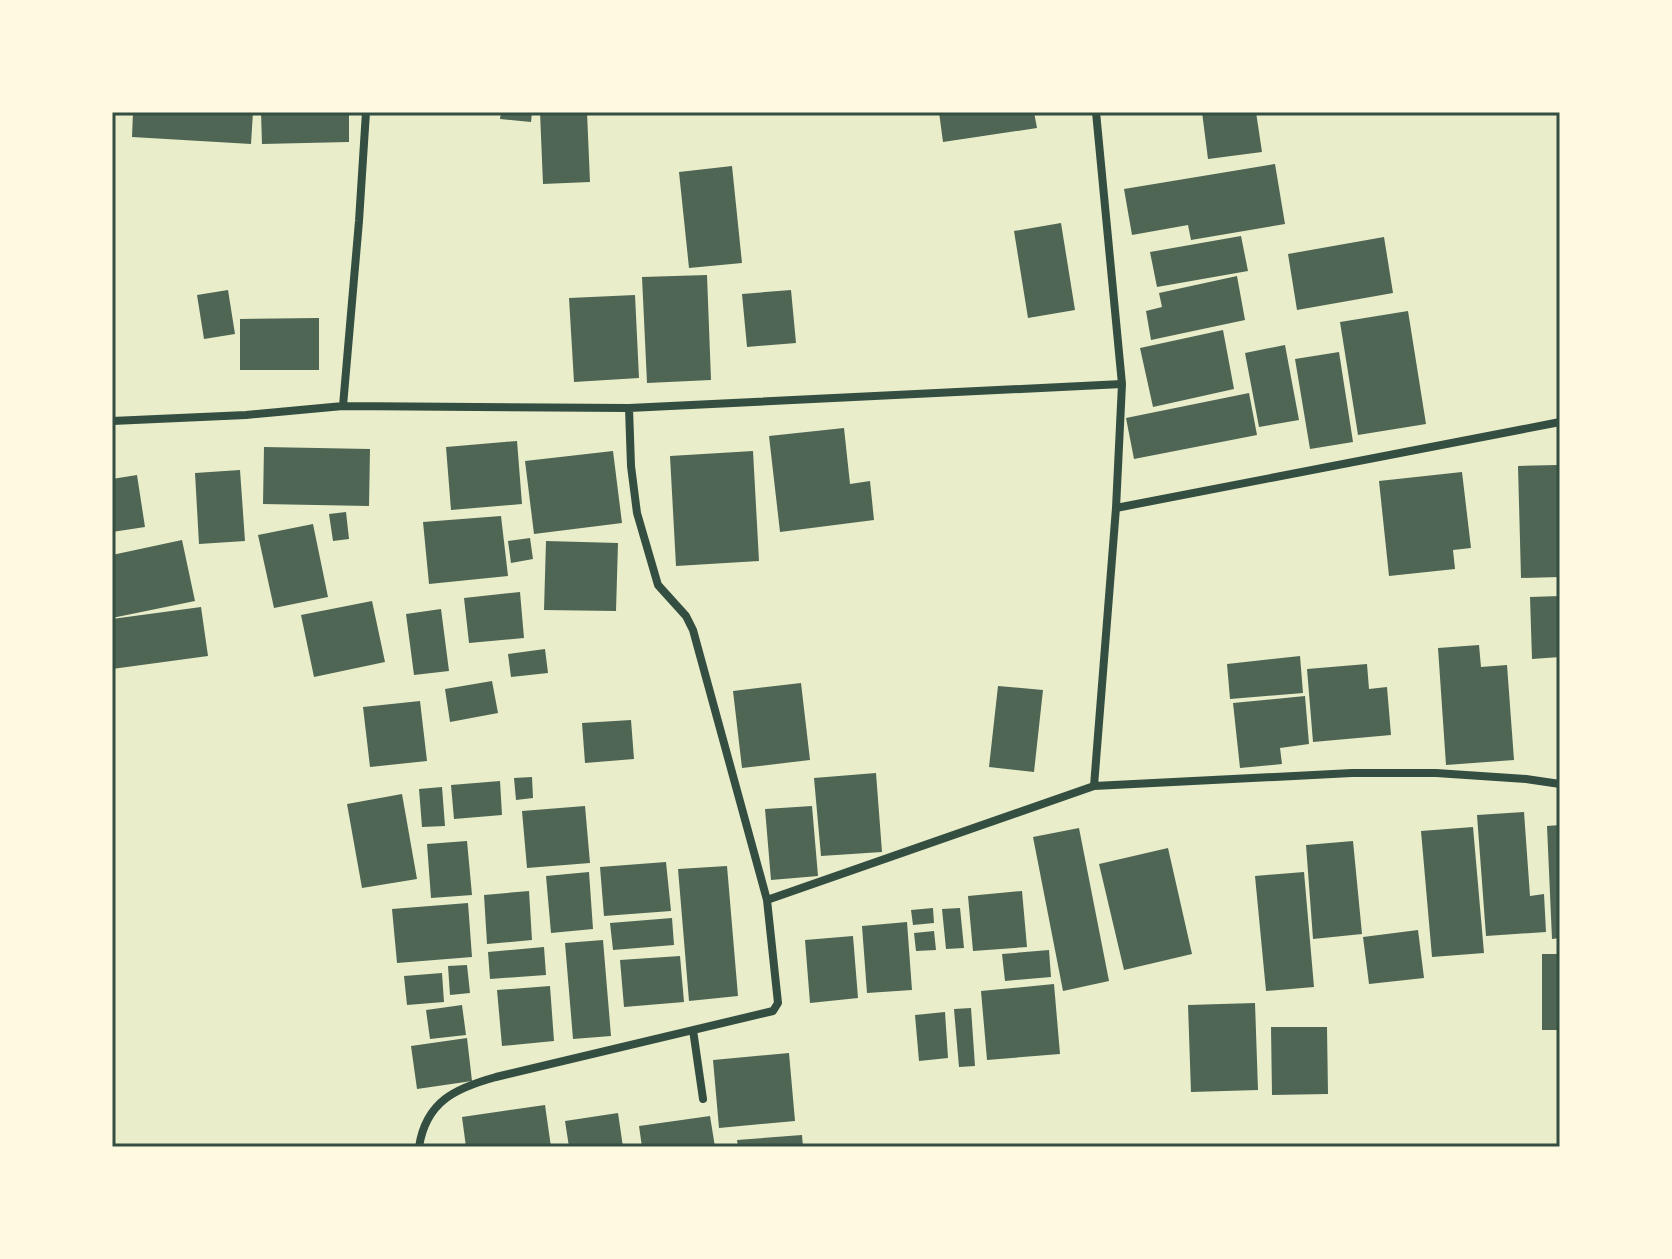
<svg xmlns="http://www.w3.org/2000/svg" width="1672" height="1259" viewBox="0 0 1672 1259" font-family="'Nunito Sans',sans-serif">
	<style>
		.building { fill: #4f6655 }
		.lines { fill: none; stroke-linecap: round; stroke-linejoin: round }
		.minor { stroke: #344e41; stroke-width: 8 }
		.neatline { fill: none; stroke: #344e41; stroke-width: 3 }
	</style>
	<rect width="100%" height="100%" fill="#e9edc9"/>
	<path class="building" d="M 133,112 L 253,112 L 251,144 L 132,137 Z
		M 261,112 L 349,112 L 349,142 L 262,144 Z
		M 501,112 L 532,112 L 531,122 L 500,119 Z
		M 540,112 L 587,112 L 590,182 L 543,184 Z
		M 939,112 L 1034,112 L 1037,128 L 943,142 Z
		M 1202,112 L 1256,112 L 1262,152 L 1208,159 Z
		M 1275,164 L 1285,224 L 1191,240 L 1188,225 L 1132,235 L 1124,189 Z
		M 732,166 L 742,263 L 689,268 L 679,172 Z
		M 1061,223 L 1075,310 L 1028,318 L 1014,231 Z
		M 1241,236 L 1248,271 L 1157,287 L 1150,252 Z
		M 1384,237 L 1393,293 L 1297,310 L 1288,254 Z
		M 707,275 L 711,380 L 647,383 L 642,277 Z
		M 1237,276 L 1245,320 L 1151,340 L 1146,311 L 1162,307 L 1159,293 Z
		M 228,290 L 235,334 L 204,339 L 197,295 Z
		M 791,290 L 796,343 L 747,347 L 742,294 Z
		M 635,295 L 639,378 L 574,382 L 569,298 Z
		M 1408,311 L 1426,424 L 1358,435 L 1340,322 Z
		M 319,318 L 319,370 L 240,370 L 240,319 Z
		M 1223,330 L 1234,389 L 1153,407 L 1140,348 Z
		M 1285,345 L 1299,420 L 1259,427 L 1245,353 Z
		M 1339,352 L 1353,442 L 1310,449 L 1295,359 Z
		M 1249,393 L 1257,435 L 1134,459 L 1126,418 Z
		M 844,428 L 850,484 L 870,481 L 874,520 L 780,532 L 769,436 Z
		M 517,441 L 522,504 L 451,510 L 446,447 Z
		M 264,447 L 370,449 L 369,506 L 263,504 Z
		M 613,451 L 622,523 L 534,534 L 525,461 Z
		M 753,451 L 759,561 L 676,566 L 670,456 Z
		M 1557,465 L 1560,577 L 1521,578 L 1518,466 Z
		M 240,470 L 245,541 L 199,544 L 195,473 Z
		M 1462,472 L 1471,548 L 1453,550 L 1455,569 L 1389,576 L 1379,481 Z
		M 137,475 L 145,527 L 112,532 L 112,479 Z
		M 346,512 L 349,539 L 333,541 L 329,514 Z
		M 501,516 L 508,576 L 429,584 L 423,522 Z
		M 313,524 L 328,597 L 274,608 L 258,535 Z
		M 530,538 L 533,559 L 511,563 L 508,541 Z
		M 182,540 L 195,601 L 112,618 L 112,555 Z
		M 546,541 L 618,543 L 616,611 L 544,610 Z
		M 520,592 L 524,638 L 469,643 L 464,598 Z
		M 1560,596 L 1560,657 L 1532,659 L 1530,597 Z
		M 372,601 L 385,662 L 314,677 L 301,615 Z
		M 201,607 L 208,656 L 112,669 L 112,619 Z
		M 441,609 L 449,671 L 414,675 L 406,614 Z
		M 1479,645 L 1481,667 L 1507,665 L 1514,760 L 1446,765 L 1438,648 Z
		M 545,649 L 548,673 L 511,677 L 508,654 Z
		M 1300,656 L 1303,693 L 1230,699 L 1227,664 Z
		M 1367,664 L 1369,689 L 1387,687 L 1391,735 L 1313,742 L 1307,669 Z
		M 492,681 L 498,713 L 450,722 L 445,689 Z
		M 801,683 L 810,760 L 742,768 L 733,691 Z
		M 998,686 L 1043,690 L 1034,772 L 989,767 Z
		M 1305,696 L 1309,744 L 1280,748 L 1282,764 L 1240,768 L 1233,703 Z
		M 420,701 L 427,761 L 370,767 L 363,707 Z
		M 631,720 L 634,759 L 585,763 L 582,723 Z
		M 876,773 L 882,852 L 821,856 L 814,778 Z
		M 532,777 L 533,798 L 516,800 L 514,778 Z
		M 500,781 L 502,815 L 454,819 L 451,785 Z
		M 442,787 L 445,826 L 422,827 L 419,789 Z
		M 402,794 L 417,879 L 362,888 L 347,804 Z
		M 585,806 L 590,863 L 527,868 L 522,811 Z
		M 812,806 L 818,876 L 771,880 L 765,809 Z
		M 1524,812 L 1530,896 L 1544,894 L 1546,932 L 1486,936 L 1477,815 Z
		M 1560,825 L 1560,938 L 1552,939 L 1547,826 Z
		M 1473,827 L 1484,953 L 1432,957 L 1421,831 Z
		M 1079,828 L 1109,981 L 1063,991 L 1033,837 Z
		M 467,841 L 472,895 L 431,898 L 427,844 Z
		M 1353,841 L 1362,934 L 1313,939 L 1306,845 Z
		M 1168,848 L 1192,954 L 1124,970 L 1099,864 Z
		M 666,862 L 671,911 L 604,916 L 600,867 Z
		M 727,866 L 738,996 L 689,1001 L 678,869 Z
		M 589,872 L 593,929 L 551,933 L 546,876 Z
		M 1304,872 L 1314,987 L 1266,991 L 1255,876 Z
		M 529,891 L 532,940 L 487,944 L 484,895 Z
		M 1022,891 L 1027,947 L 973,951 L 968,896 Z
		M 468,903 L 472,957 L 397,963 L 392,909 Z
		M 933,908 L 934,923 L 913,925 L 911,910 Z
		M 960,908 L 964,948 L 946,949 L 942,909 Z
		M 672,918 L 674,945 L 613,950 L 610,923 Z
		M 907,922 L 912,990 L 867,993 L 862,926 Z
		M 1418,930 L 1424,978 L 1369,984 L 1363,937 Z
		M 934,931 L 936,950 L 916,951 L 914,933 Z
		M 853,936 L 858,998 L 810,1003 L 805,940 Z
		M 603,940 L 611,1036 L 573,1039 L 565,943 Z
		M 544,947 L 546,975 L 490,979 L 488,952 Z
		M 1049,950 L 1051,977 L 1005,981 L 1002,954 Z
		M 1542,954 L 1560,954 L 1560,1030 L 1542,1030 Z
		M 680,956 L 684,1002 L 624,1007 L 620,960 Z
		M 467,965 L 470,993 L 450,995 L 448,966 Z
		M 442,973 L 444,1002 L 407,1005 L 404,976 Z
		M 1054,984 L 1060,1054 L 987,1060 L 981,991 Z
		M 550,986 L 554,1041 L 502,1046 L 497,990 Z
		M 1255,1003 L 1258,1090 L 1191,1092 L 1188,1005 Z
		M 462,1005 L 466,1035 L 430,1039 L 426,1010 Z
		M 971,1008 L 975,1066 L 959,1067 L 954,1009 Z
		M 945,1012 L 948,1058 L 919,1061 L 915,1015 Z
		M 1271,1027 L 1327,1027 L 1328,1094 L 1272,1095 Z
		M 467,1038 L 472,1081 L 417,1089 L 411,1046 Z
		M 789,1053 L 795,1121 L 719,1128 L 713,1060 Z
		M 545,1105 L 551,1147 L 466,1147 L 462,1117 Z
		M 618,1113 L 623,1147 L 569,1147 L 565,1121 Z
		M 710,1116 L 715,1147 L 642,1147 L 639,1126 Z
		M 802,1135 L 803,1147 L 738,1147 L 737,1140 Z"/>
	<g class="lines">
		<path class="minor" d="M 343,406 L 359,221 L 366,112
			M 112,421 L 246,415 L 343,406 L 629,408 L 1122,384
			M 1116,508 L 1560,422
			M 1094,786 L 1116,508 L 1122,384 L 1096,112
			M 767,900 L 1094,786 L 1352,773 L 1436,773 L 1526,779 L 1560,784
			M 693,1030 L 703,1099
			M 419,1147 C 426,1101 456,1088 496,1077 L 773,1011 L 778,1003 L 767,900 L 693,630 L 686,616 L 658,585 L 637,513 L 631,466 L 629,408"/>
	</g>
	<rect width="1672" height="1259" fill="none" stroke="#fefae0" stroke-width="228"/>
	<rect x="114" y="114" width="1444" height="1031" class="neatline"/>
</svg>
